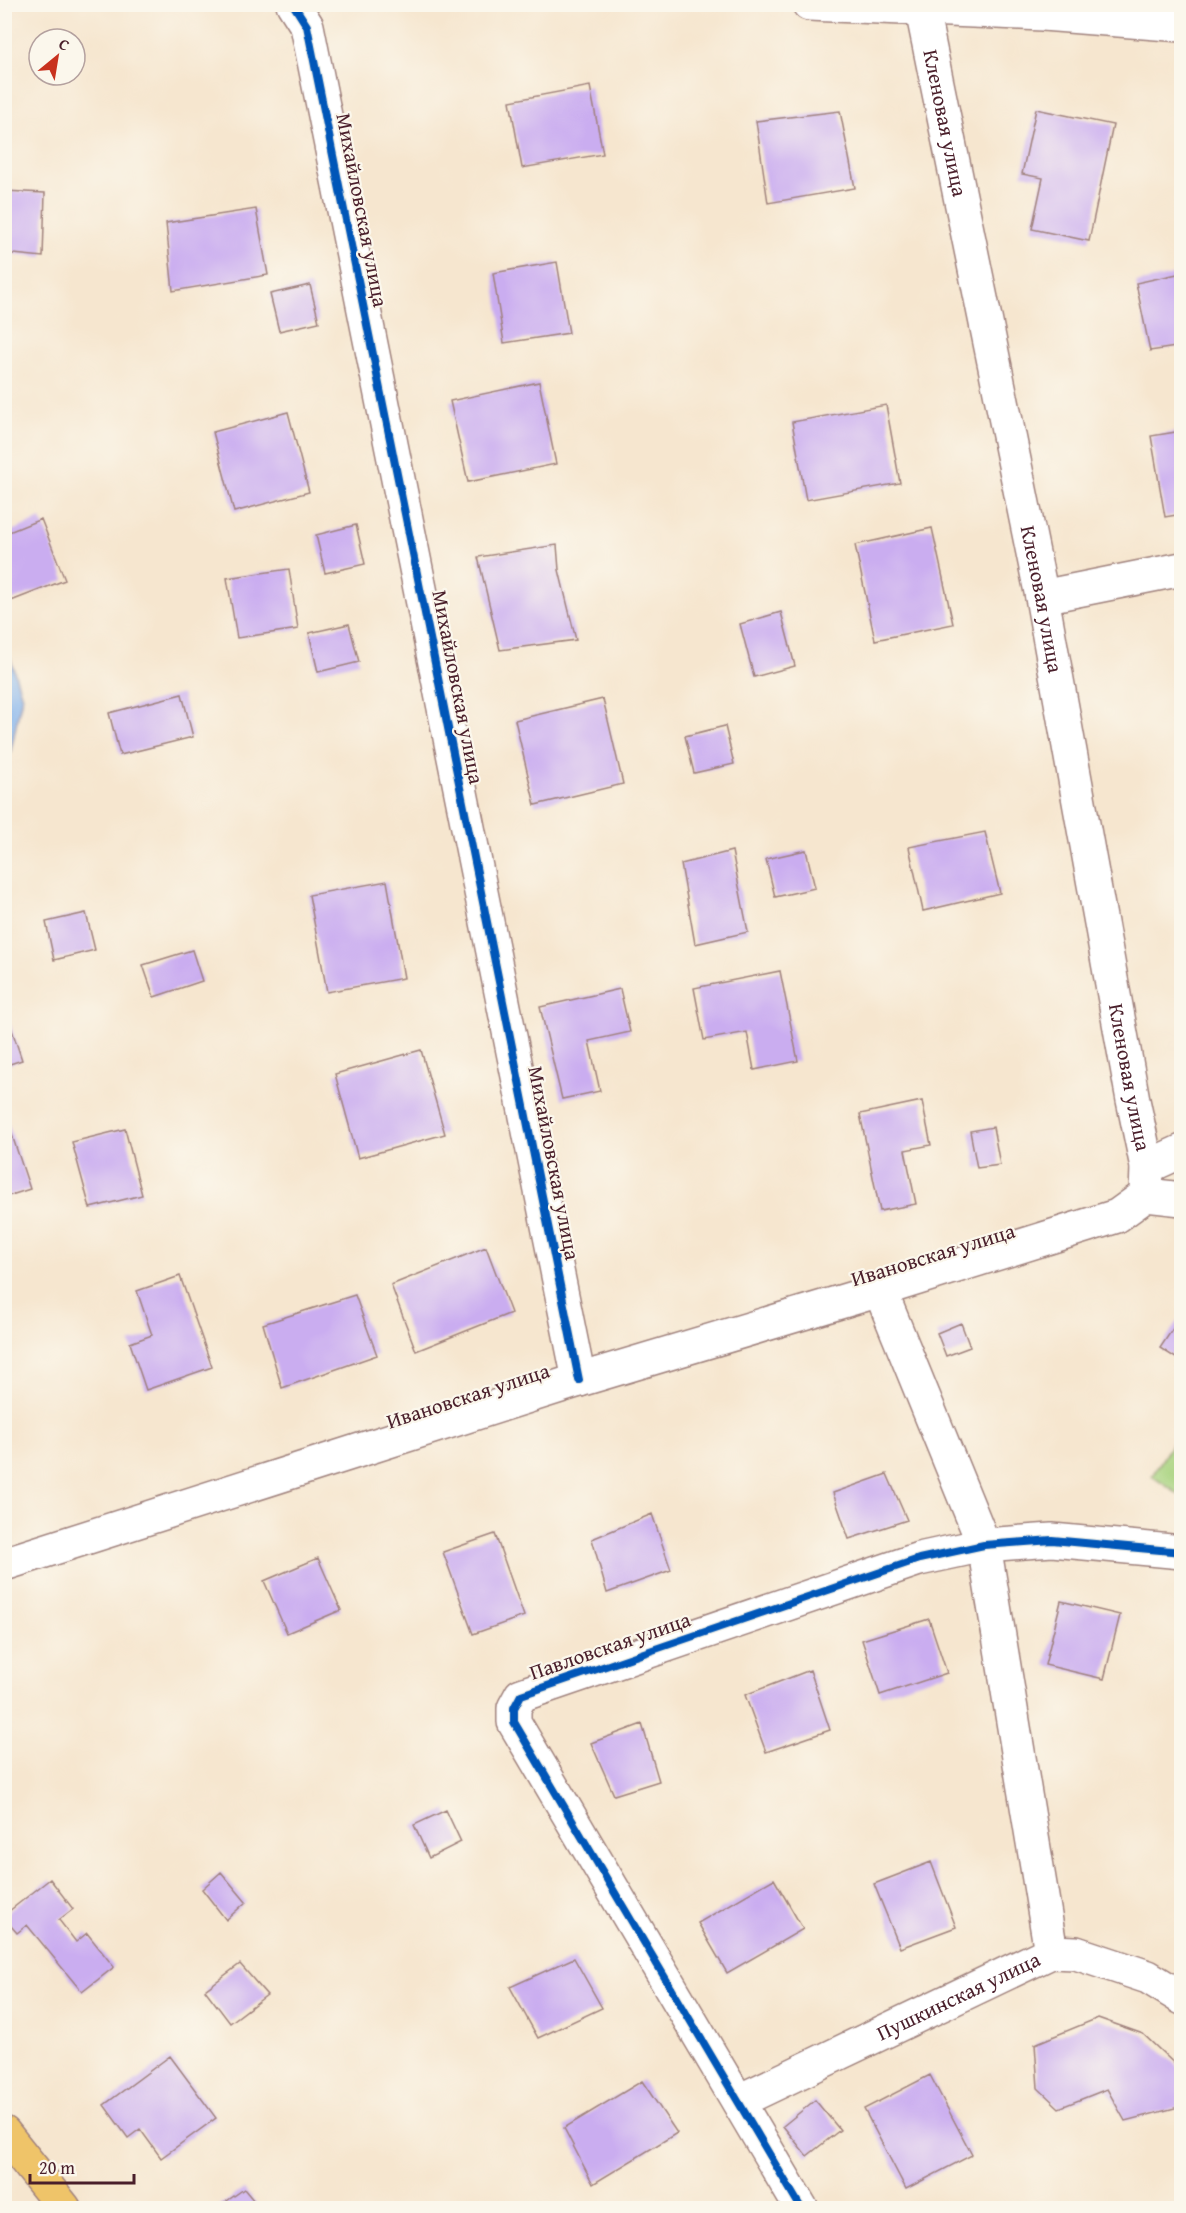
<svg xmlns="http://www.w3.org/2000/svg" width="1186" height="2213" viewBox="0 0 1186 2213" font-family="'Gentium Book Plus',serif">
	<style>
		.green { fill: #a8d37f; stroke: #797955; stroke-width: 1.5 }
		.water { fill: #80b1ec; stroke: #65688c; stroke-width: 1.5 }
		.building { fill: #caadf0 }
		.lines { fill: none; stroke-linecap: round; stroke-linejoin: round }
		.minor-casing { stroke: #a0827d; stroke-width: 36 }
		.major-casing { stroke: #a0827d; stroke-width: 36 }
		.minor { stroke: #fff; stroke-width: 33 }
		.major { stroke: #efc469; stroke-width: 33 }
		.cycleway-casing { stroke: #fbf7ec; stroke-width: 11 }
		.cycleway { stroke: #0057b8; stroke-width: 8 }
		.labels { text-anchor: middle; stroke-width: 4.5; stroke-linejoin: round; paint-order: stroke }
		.street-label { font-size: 21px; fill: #4a1f2b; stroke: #fbf7ec }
	</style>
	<rect width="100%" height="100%" fill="#fbf7ec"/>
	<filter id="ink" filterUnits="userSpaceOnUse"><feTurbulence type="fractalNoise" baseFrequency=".0167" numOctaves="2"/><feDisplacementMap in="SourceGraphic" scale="12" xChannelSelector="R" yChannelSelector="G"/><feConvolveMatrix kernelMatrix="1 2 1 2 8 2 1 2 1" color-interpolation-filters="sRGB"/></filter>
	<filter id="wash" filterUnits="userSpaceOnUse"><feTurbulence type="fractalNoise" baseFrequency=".008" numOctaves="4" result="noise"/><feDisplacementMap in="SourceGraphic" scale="24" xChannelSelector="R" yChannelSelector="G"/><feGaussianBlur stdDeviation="1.35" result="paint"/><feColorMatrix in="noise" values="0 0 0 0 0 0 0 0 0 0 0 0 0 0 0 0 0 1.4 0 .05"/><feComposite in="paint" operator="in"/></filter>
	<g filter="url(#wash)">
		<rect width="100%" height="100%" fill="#f6e6cf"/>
		<path class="green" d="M 1181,1429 L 1181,1496 L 1152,1476 Z"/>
		<path class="water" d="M 5,641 L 22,697 L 5,778 L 4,641 Z"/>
		<g id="blocks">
			<path class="building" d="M 590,86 L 603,154 L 522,168 L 510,101 Z
				M 1036,109 L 1113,125 L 1089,241 L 1032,229 L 1043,178 L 1022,174 Z
				M 840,111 L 855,188 L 768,203 L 756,121 Z
				M 4,191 L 45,193 L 43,257 L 4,253 Z
				M 256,209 L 268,275 L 173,291 L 166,223 Z
				M 557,262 L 569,333 L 504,343 L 493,273 Z
				M 1182,273 L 1182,346 L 1150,351 L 1136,283 Z
				M 310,285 L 319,322 L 279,331 L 270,294 Z
				M 539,382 L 556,464 L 468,482 L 450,401 Z
				M 886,405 L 900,483 L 806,500 L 792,422 Z
				M 288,412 L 309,492 L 234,512 L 213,432 Z
				M 1182,431 L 1182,514 L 1165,517 L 1151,436 Z
				M 41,519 L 65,580 L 11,601 L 4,585 L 4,534 Z
				M 356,525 L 365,564 L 325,573 L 316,535 Z
				M 932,528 L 953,624 L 875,640 L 855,545 Z
				M 557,545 L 559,570 L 576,640 L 500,650 L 478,557 Z
				M 289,569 L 298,629 L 237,638 L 227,578 Z
				M 781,612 L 795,666 L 754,677 L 740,624 Z
				M 349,624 L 359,662 L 318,672 L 309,633 Z
				M 182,694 L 193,737 L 120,755 L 109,713 Z
				M 603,699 L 623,784 L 535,805 L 515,720 Z
				M 725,726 L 734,764 L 694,773 L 685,736 Z
				M 985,832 L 1000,893 L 923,911 L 909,847 Z
				M 806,850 L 815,888 L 775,897 L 766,859 Z
				M 732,851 L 748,932 L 695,944 L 681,864 Z
				M 387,881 L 404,978 L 327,992 L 309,895 Z
				M 86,913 L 95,950 L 54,960 L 46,922 Z
				M 192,950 L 202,981 L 154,997 L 143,965 Z
				M 780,971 L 798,1061 L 754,1070 L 747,1032 L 704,1040 L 694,988 Z
				M 620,989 L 630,1032 L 589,1041 L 600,1091 L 562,1099 L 540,1007 Z
				M 4,1006 L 22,1060 L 4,1066 Z
				M 421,1050 L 445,1134 L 358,1158 L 335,1074 Z
				M 922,1101 L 931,1145 L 905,1150 L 916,1204 L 880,1211 L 860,1114 Z
				M 5,1114 L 30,1189 L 5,1197 Z
				M 993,1127 L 1000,1165 L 977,1168 L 970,1131 Z
				M 125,1129 L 142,1195 L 90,1208 L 72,1142 Z
				M 486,1247 L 511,1313 L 416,1351 L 391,1285 Z
				M 180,1276 L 212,1367 L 146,1390 L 130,1343 L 152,1335 L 137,1291 Z
				M 355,1295 L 377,1355 L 282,1388 L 263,1324 Z
				M 1182,1315 L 1182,1362 L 1160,1348 Z
				M 961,1323 L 970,1347 L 946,1356 L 937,1333 Z
				M 887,1474 L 907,1520 L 849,1539 L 833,1493 Z
				M 652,1514 L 671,1570 L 607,1593 L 592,1539 Z
				M 495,1534 L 524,1616 L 473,1634 L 443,1552 Z
				M 318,1558 L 341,1610 L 287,1633 L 264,1581 Z
				M 1061,1601 L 1120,1615 L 1104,1679 L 1045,1665 Z
				M 929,1619 L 947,1673 L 880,1695 L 862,1640 Z
				M 810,1670 L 830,1730 L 766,1752 L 745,1695 Z
				M 642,1724 L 659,1781 L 614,1795 L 591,1743 Z
				M 446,1810 L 461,1842 L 429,1858 L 414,1825 Z
				M 931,1862 L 956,1927 L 900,1948 L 874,1884 Z
				M 221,1872 L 246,1902 L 226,1920 L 202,1889 Z
				M 50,1879 L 73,1909 L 59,1920 L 76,1942 L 87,1933 L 114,1967 L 82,1992 L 27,1925 L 17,1933 L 4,1918 L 4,1915 Z
				M 774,1879 L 803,1929 L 727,1973 L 698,1923 Z
				M 574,1958 L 602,2008 L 538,2038 L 510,1987 Z
				M 240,1964 L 267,1995 L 230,2023 L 205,1990 Z
				M 1098,2018 L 1143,2034 L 1181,2070 L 1179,2107 L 1125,2121 L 1107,2089 L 1059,2108 L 1038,2088 L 1035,2044 Z
				M 170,2056 L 216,2118 L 161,2158 L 140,2129 L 128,2138 L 104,2105 Z
				M 930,2075 L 972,2155 L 906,2189 L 864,2109 Z
				M 642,2081 L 677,2133 L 593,2184 L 564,2128 Z
				M 815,2100 L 840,2130 L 807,2156 L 783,2126 Z
				M 244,2189 L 260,2208 L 217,2208 Z"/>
		</g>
	</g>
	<g filter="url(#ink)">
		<use href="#blocks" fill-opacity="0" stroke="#a0827d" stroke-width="1.5"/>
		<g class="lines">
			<g class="minor-casing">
				<g id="minor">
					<path d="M 293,4 L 307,26 L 579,1380"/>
					<path d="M 809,4 L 1043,14 L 1182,25"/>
					<path id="s1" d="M 925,4 L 922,10 L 1042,597 L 1133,1100 L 1147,1167 L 1146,1195"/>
					<path d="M 1042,597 L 1182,569"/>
					<path d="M 1147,1167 L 1182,1151"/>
					<path d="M 1146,1195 L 1182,1199"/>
					<path d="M 880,1290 L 984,1545 L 1051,1952"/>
					<path d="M 4,1564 L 579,1380 L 880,1290 L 1117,1216 L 1146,1195"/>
					<path id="s2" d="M 739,2101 L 1051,1952 L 1076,1953 L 1148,1977 L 1182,1998"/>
					<path d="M 801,2208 L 514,1722 L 514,1708 L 521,1695 L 919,1559 L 984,1545 L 1052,1540 L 1182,1552"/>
				</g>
			</g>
			<g class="major-casing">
				<path id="major" d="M 4,2133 L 64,2208"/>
			</g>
			<use href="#minor" class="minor"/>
			<use href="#major" class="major"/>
			<g class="cycleway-casing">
				<path id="cycleway" d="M 293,4 L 307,26 L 579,1380
					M 801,2208 L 514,1722 L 514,1708 L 521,1695 L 919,1559 L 984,1545 L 1052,1540 L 1182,1552"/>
			</g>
			<use href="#cycleway" class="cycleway"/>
		</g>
	</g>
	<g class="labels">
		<g class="street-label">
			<text dy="7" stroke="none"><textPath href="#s1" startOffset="122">Кленовая улица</textPath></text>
			<text transform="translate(362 210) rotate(79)" y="7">Михайловская улица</text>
			<text dy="7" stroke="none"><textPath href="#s1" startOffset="608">Кленовая улица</textPath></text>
			<text transform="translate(458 687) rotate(79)" y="7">Михайловская улица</text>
			<text dy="7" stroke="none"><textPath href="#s1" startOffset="1094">Кленовая улица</textPath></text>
			<text transform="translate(554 1163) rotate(79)" y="7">Михайловская улица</text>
			<text transform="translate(933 1255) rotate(-17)" y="7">Ивановская улица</text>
			<text transform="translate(468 1396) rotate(-18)" y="7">Ивановская улица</text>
			<text transform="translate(610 1646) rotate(-19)" y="7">Павловская улица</text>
			<text dy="7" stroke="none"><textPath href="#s2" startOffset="243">Пушкинская улица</textPath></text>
		</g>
	</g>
	<rect width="1186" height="2213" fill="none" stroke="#fbf7ec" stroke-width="24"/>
	<g transform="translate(57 57) rotate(30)"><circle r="28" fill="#fbf7ec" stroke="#b4a19f" stroke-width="1.5"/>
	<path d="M0-4.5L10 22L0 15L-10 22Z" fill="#c8321e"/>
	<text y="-9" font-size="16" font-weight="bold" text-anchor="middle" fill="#4a1f2b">С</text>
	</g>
	<path d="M30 2174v9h104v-9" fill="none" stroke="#4a1f2b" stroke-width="3"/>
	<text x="39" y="2174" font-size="18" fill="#4a1f2b" stroke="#fbf7ec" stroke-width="4.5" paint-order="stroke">20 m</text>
</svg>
